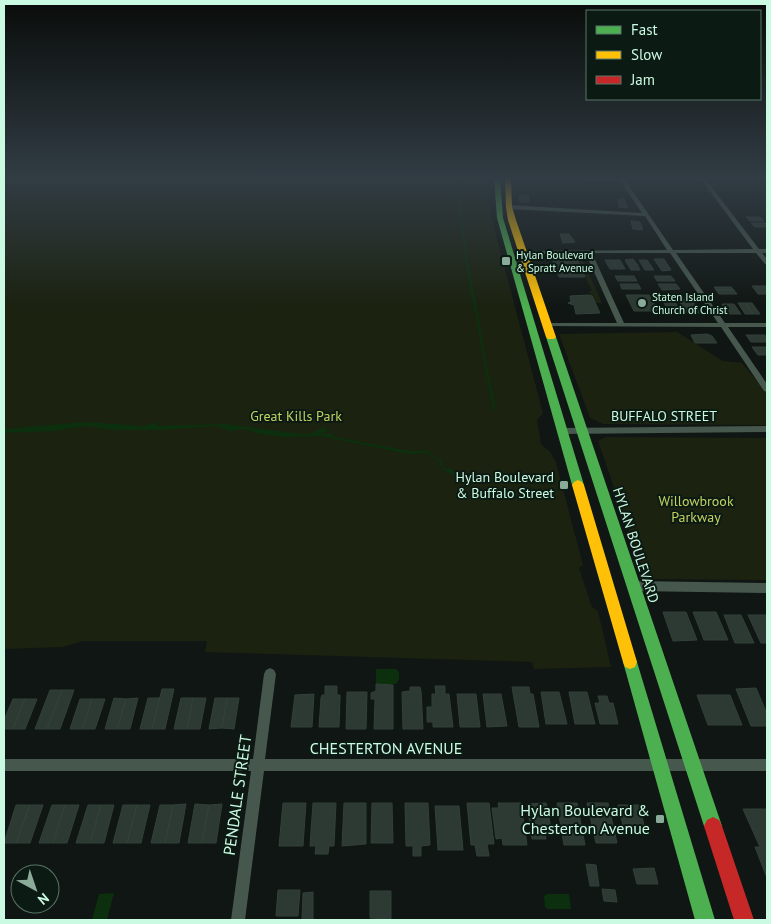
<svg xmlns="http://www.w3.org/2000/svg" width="771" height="924" viewBox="0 0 771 924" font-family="'PT Sans',sans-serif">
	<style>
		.green { fill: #1b2210 }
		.water { fill: #0c300e }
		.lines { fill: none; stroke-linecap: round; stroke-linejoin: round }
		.stream-far2 { stroke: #0c300e; stroke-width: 2 }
		.stream-far1 { stroke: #0c300e; stroke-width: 2.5 }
		.stream { stroke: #0c300e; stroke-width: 3 }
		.building { fill: #2d3933; stroke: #32413a }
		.street { fill: #46574d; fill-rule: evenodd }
		.fast { fill: #4caf50; fill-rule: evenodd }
		.slow { fill: #ffc107; fill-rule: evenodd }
		.jam { fill: #c62828; fill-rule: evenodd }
		.poi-dot { fill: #8aaa9a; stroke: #0c1a14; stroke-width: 2 }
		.labels { text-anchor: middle; stroke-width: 4; stroke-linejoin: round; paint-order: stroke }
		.far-poi-label { font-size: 11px; fill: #cbfae2; stroke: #0c1a14; text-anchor: start }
		.park-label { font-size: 14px; fill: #c2d15f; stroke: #0c1a14 }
		.street-label { font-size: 14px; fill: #cbfae2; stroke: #0c1a14 }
		.poi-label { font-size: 14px; fill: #cbfae2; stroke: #0c1a14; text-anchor: end }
		.near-street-label { font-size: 16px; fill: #cbfae2; stroke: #0c1a14 }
		.near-poi-label { font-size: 16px; fill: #cbfae2; stroke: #0c1a14; text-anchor: end }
	</style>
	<rect width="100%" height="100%" fill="#101613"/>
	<path class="green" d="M 4,177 L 490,177 L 490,212 L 543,413 L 537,420 L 541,444 L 550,452 L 556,462 L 583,565 L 579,568 L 592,607 L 598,611 L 611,667 L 534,669 L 532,662 L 205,652 L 207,641 L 83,641 L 63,647 L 4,649 Z
		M 568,256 L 581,256 L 602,303 L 595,303 L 589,291 L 592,291 L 577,260 L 569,260 Z
		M 677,332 L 723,361 L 742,363 L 767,393 L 767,425 L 603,424 L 590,418 L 559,334 Z
		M 606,437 L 767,438 L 767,580 L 652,579 L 650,574 L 643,571 L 598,441 Z"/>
	<path class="water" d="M 84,422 L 143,426 L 158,422 L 155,426 L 227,424 L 301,434 L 309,434 L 325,427 L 328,431 L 319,434 L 332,434 L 335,437 L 410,451 L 427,451 L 441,460 L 443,468 L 451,469 L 464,479 L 463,480 L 442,469 L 438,460 L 427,453 L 409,454 L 320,436 L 286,437 L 261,434 L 243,429 L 229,431 L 217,426 L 159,430 L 112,430 L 86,426 L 54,431 L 4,433 L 4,429 Z
		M 376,669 L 396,669 L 399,672 L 399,679 L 396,684 L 376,684 Z
		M 114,893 L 107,920 L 92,920 L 99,894 Z
		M 547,894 L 569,894 L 571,909 L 548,909 L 545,907 L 544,896 Z"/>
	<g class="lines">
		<path class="stream-far2" d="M 460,177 L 459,202 L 468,269"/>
		<path class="stream-far1" d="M 468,268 L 489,382"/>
		<path class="stream" d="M 489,381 L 494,408"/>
	</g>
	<path class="building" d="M 519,195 L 528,195 L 529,202 L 520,202 Z
		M 618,199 L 624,199 L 628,208 L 619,207 Z
		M 746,217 L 760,217 L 764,221 L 750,221 Z
		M 631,221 L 640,222 L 643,230 L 633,229 Z
		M 751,223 L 767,223 L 767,227 L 755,227 Z
		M 560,234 L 569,234 L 575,242 L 563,243 Z
		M 633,259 L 637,264 L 640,270 L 631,270 L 625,260 Z
		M 654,259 L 664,259 L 671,270 L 662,271 Z
		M 553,260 L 577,260 L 585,277 L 559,277 Z
		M 605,260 L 612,260 L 617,269 L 610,269 Z
		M 612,260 L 620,260 L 625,269 L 617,269 Z
		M 639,260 L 647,260 L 654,270 L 645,270 Z
		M 615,276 L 634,276 L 637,281 L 618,281 Z
		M 654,276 L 671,276 L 675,281 L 657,281 Z
		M 620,284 L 638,284 L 641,289 L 622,289 Z
		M 658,284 L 676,284 L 680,289 L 662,290 Z
		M 752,286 L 767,286 L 767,294 L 758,294 Z
		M 714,287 L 731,287 L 734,290 L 716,290 Z
		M 716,290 L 734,290 L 737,294 L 719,294 Z
		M 589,295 L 592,296 L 600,313 L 576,314 L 574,305 L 568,303 L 571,302 L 570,296 Z
		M 626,295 L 649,295 L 658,311 L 634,311 Z
		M 678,299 L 684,299 L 693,313 L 687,313 Z
		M 684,299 L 691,299 L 700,313 L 693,313 Z
		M 662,300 L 674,300 L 680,311 L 669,311 Z
		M 738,303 L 745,303 L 753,314 L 745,314 Z
		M 745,303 L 752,303 L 760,314 L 753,314 Z
		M 722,304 L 734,304 L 741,314 L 728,314 Z
		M 707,334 L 712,336 L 717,343 L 695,343 L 691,335 Z
		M 746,335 L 765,335 L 767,342 L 751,342 Z
		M 752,347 L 767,347 L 767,355 L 758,355 Z
		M 663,612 L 686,612 L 697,640 L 673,641 Z
		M 693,612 L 716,612 L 728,640 L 704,640 Z
		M 724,615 L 741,615 L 754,643 L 735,643 Z
		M 748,615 L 766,615 L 767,643 L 761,643 Z
		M 376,684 L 393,685 L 393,729 L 374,729 L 375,699 L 371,699 L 371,693 L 376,691 Z
		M 325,686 L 337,686 L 337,695 L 340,695 L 340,698 L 339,727 L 319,727 L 321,698 L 322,695 L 325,695 Z
		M 435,686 L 445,686 L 445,694 L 449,694 L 453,727 L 433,727 L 433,722 L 427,722 L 427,707 L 432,707 L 432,694 L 436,694 Z
		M 410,687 L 420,687 L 421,691 L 423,729 L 403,729 L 402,692 L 410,691 Z
		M 512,687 L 529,687 L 530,694 L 533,694 L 539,727 L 519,727 Z
		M 756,688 L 767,714 L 767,726 L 751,726 L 736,689 Z
		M 162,689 L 174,689 L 165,729 L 152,729 Z
		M 50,690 L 62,690 L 47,729 L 35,729 Z
		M 62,690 L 74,690 L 60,729 L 47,729 Z
		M 347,692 L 367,692 L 366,729 L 346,729 Z
		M 541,692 L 559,692 L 567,724 L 546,724 Z
		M 569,692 L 587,692 L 595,724 L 575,724 Z
		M 314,694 L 312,727 L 291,727 L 295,695 Z
		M 457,694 L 476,694 L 480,727 L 460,727 Z
		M 483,694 L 501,694 L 507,726 L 487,727 Z
		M 697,695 L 730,695 L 742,725 L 708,725 Z
		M 598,696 L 607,696 L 609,703 L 613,703 L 618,724 L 600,724 L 595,703 L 600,703 Z
		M 114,698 L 126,699 L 117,729 L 105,729 Z
		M 138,698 L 130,729 L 117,729 L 126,699 Z
		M 148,698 L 160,698 L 152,729 L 140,729 Z
		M 181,698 L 193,698 L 187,729 L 174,729 Z
		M 193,698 L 206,698 L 200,729 L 187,729 Z
		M 215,698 L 227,698 L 222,728 L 209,729 Z
		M 227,698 L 239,698 L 234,729 L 222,728 Z
		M 13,699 L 25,699 L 13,729 L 4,729 L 4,720 Z
		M 25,699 L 37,699 L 25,729 L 13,729 Z
		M 80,699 L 92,699 L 82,729 L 70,729 Z
		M 92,699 L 105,699 L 95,729 L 82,729 Z
		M 283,803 L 306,803 L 303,846 L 279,846 Z
		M 313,803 L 336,803 L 334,846 L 329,846 L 328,854 L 315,854 L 316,846 L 310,846 Z
		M 344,803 L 366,803 L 366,844 L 342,846 Z
		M 372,803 L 392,803 L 393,843 L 371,843 Z
		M 405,803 L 428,803 L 430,845 L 421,846 L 421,856 L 413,856 L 413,846 L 406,846 Z
		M 467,803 L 489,803 L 494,844 L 487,844 L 489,856 L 477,856 L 475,845 L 471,845 Z
		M 498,803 L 521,803 L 527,845 L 503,845 L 502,838 L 496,839 L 492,808 L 499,808 Z
		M 546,803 L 551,828 L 538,827 L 539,829 L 544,829 L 546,839 L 532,839 L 527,804 Z
		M 557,803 L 577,803 L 585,845 L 564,845 Z
		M 587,803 L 608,803 L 617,843 L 596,843 Z
		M 186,804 L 179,843 L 165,843 L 173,805 Z
		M 195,804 L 209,805 L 202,843 L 188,843 Z
		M 222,804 L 216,843 L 202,843 L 209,805 Z
		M 16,805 L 30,805 L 16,843 L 4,843 Z
		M 30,805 L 43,805 L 30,843 L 16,843 Z
		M 52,805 L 65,805 L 53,843 L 39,843 Z
		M 65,805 L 79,805 L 67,843 L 53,843 Z
		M 88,805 L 101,805 L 90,843 L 76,843 Z
		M 101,805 L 114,805 L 104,843 L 90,843 Z
		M 123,805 L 137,805 L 127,843 L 113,843 Z
		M 137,805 L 150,805 L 141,843 L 127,843 Z
		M 160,805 L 173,805 L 165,843 L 151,843 Z
		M 618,805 L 639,805 L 645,829 L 624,829 Z
		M 435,806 L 459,806 L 463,850 L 438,850 Z
		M 743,809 L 767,809 L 767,878 L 755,847 L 760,847 Z
		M 586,864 L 596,865 L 599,886 L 590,886 Z
		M 654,868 L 658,884 L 637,884 L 633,869 Z
		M 602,889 L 615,890 L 617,902 L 604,901 Z
		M 278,890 L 300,890 L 298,916 L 276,916 Z
		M 370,891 L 391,891 L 391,919 L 370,918 Z
		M 313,892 L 313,920 L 302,920 L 303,893 Z"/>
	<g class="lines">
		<path class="street" d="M 556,177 L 619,179 L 618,177 L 623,177 L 673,250 L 753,249 L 699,177 L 704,177 L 759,249 L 767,249 L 767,253 L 762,253 L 767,259 L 767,265 L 765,264 L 756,253 L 676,253 L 725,323 L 767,323 L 767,327 L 728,327 L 767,384 L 767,392 L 764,391 L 721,327 L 544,326 L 544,324 L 546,323 L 617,323 L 586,254 L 522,254 L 519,252 L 520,251 L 667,250 L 645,216 L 509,209 L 506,207 L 509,205 L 642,213 L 621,182 ZM 592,253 L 670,253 L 718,323 L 624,323 Z
			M 767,426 L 767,432 L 561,434 L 557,431 L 561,428 Z
			M 634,581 L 767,583 L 767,593 L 634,591 L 630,589 L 629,586 L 630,583 Z
			M 270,668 L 274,670 L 276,674 L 265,759 L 767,759 L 767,771 L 264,771 L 245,920 L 231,920 L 251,771 L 4,771 L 4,759 L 253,759 L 264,674 L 266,670 Z"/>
		<path class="fast" d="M 494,177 L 500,177 L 503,218 L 584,485 L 582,488 L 574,488 L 572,485 L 497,218 Z
			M 551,334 L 556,337 L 722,826 L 719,832 L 713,835 L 707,832 L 704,826 L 546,337 Z
			M 630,655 L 635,657 L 637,662 L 715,920 L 695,920 L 623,662 L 625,657 Z"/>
		<path class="slow" d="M 505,177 L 511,177 L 512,207 L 516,220 L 556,337 L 554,339 L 548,339 L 546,337 L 508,220 L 506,207 Z
			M 578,480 L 582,482 L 584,485 L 637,662 L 635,667 L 630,669 L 625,667 L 623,662 L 572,485 L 574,482 Z"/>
		<path class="jam" d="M 713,817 L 719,820 L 722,826 L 754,920 L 734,920 L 704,826 L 707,820 Z"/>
	</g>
	<linearGradient id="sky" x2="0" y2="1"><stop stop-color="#090c0a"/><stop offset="0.58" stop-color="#313c44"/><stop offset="1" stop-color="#313c44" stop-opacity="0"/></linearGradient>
	<rect width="771" height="307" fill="url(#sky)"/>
	<g class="poi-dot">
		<rect x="501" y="256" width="10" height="10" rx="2.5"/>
		<circle cx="642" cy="303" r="5"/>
		<rect x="559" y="480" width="10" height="10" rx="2.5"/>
		<rect x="655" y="814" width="10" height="10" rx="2.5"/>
	</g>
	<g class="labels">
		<g class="far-poi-label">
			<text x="516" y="259">Hylan Boulevard<tspan x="516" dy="13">&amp; Spratt Avenue</tspan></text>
			<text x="652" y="301">Staten Island<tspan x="652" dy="13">Church of Christ</tspan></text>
		</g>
		<g class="park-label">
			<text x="296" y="421">Great Kills Park</text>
			<text x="696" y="506">Willowbrook<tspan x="696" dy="16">Parkway</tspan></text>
		</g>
		<g class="street-label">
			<text x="664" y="421">BUFFALO STREET</text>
			<text transform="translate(636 545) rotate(72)" y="5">HYLAN BOULEVARD</text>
		</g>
		<g class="poi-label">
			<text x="554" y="482">Hylan Boulevard<tspan x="554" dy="16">&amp; Buffalo Street</tspan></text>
		</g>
		<g class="near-street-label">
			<text x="386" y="754">CHESTERTON AVENUE</text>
			<text transform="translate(237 795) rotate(-82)" y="6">PENDALE STREET</text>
		</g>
		<g class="near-poi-label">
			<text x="650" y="816">Hylan Boulevard &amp;<tspan x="650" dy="18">Chesterton Avenue</tspan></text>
		</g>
	</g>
	<rect width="771" height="924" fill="none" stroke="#cbfae2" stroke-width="10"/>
	<rect x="586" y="10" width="175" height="90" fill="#0c1a14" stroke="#587466"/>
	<rect x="596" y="26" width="25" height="8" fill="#4caf50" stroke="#587466"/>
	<text x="631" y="35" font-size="15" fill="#cbfae2">Fast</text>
	<rect x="596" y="51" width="25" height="8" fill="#ffc107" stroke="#587466"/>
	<text x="631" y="60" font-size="15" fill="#cbfae2">Slow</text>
	<rect x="596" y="76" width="25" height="8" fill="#c62828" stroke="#587466"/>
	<text x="631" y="85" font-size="15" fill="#cbfae2">Jam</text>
	<g transform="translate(35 889) rotate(140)"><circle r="24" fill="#0c1a14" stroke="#587466"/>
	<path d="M0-4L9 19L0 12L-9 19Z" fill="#8aaa9a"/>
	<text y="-8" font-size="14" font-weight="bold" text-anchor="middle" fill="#cbfae2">N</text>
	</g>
</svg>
